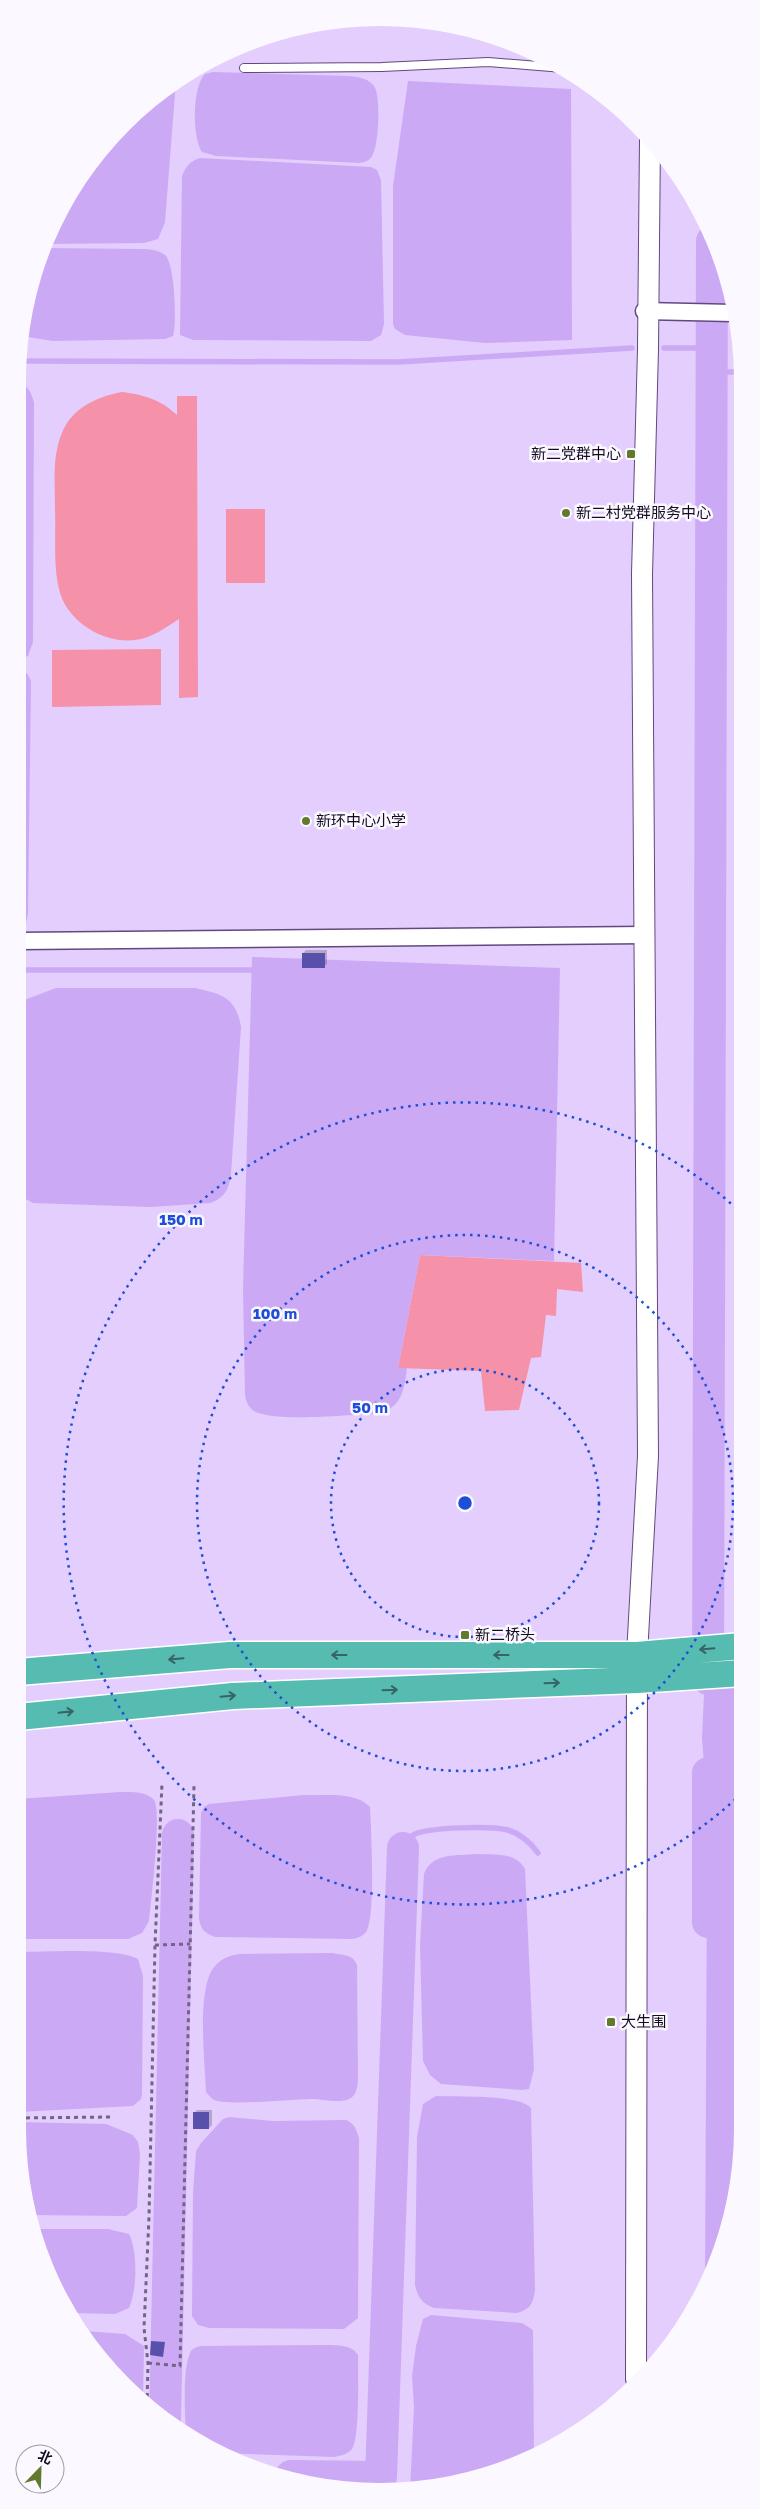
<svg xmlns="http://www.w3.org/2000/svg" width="760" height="2509" viewBox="0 0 760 2509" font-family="'Golos Text','Noto Sans SC',sans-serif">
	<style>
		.green { fill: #f691aa }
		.water { fill: #cba9f5 }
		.shadow { fill: #0003 }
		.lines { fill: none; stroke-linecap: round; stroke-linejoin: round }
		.stream { stroke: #cba9f5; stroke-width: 5.5 }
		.river { stroke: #cba9f5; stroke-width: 32 }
		.building { fill: #5950ab }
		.service-casing { stroke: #61497d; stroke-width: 10 }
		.minor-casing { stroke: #61497d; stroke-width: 19 }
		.tertiary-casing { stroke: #61497d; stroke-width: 22 }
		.trunk-casing { stroke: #fff; stroke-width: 29 }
		.path { stroke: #736484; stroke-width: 3; stroke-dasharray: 4 4; stroke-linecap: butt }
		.service { stroke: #fff; stroke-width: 8 }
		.minor { stroke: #fff; stroke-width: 16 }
		.tertiary { stroke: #fff; stroke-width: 20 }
		.trunk { stroke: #56bbb0; stroke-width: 26 }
		.oneway { stroke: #366468 }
		.ring { fill: none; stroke: #1d4ed8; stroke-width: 2.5; stroke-dasharray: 2.5 5 }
		.poi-dot { fill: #627a2c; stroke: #fbf8ff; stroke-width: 2 }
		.labels { text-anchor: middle; stroke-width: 5; stroke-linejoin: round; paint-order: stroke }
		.poi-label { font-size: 15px; fill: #160c20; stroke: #fbf8ff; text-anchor: start }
		.centre { fill: #1d4ed8; stroke: #fbf8ff; stroke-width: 2.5 }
		.ring-label { font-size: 15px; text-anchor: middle; font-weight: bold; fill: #1d4ed8; stroke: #fbf8ff; stroke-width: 5; stroke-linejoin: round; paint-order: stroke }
	</style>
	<rect width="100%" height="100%" fill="#e3cefe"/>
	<path class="green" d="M 122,392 C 144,395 160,399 177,415 L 177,396 L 197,396 L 198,697 L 179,698 L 179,619 C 165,628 152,638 135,640 C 103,644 66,621 59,589 C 53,563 56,535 55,509 C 55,480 51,449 67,423 C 80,404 101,396 122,392 Z
		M 226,509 L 265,509 L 265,583 L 226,583 Z
		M 161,649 L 161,705 L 52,707 L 52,650 Z
		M 420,1255 L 581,1263 L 583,1292 L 557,1289 L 556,1316 L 546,1315 L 541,1357 L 531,1358 L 519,1410 L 485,1411 L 481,1371 L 398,1368 Z"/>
	<path class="water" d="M 213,72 L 349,76 C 358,77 368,78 374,86 C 381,95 379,146 372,156 C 369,161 365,162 359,163 L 216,156 L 202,152 C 192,137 192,87 205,74 Z
		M 176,81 L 165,222 L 158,239 L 144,243 L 44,244 L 79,178 L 124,123 Z
		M 408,81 L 571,89 L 572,340 L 485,343 L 405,335 L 395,329 L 393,324 L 393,186 Z
		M 200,158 L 371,167 L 377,170 L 381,180 L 384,324 L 381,335 L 371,341 L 193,340 L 180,335 L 182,176 C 186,166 190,161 200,158 Z
		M 43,248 L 138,249 C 147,249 157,249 165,255 C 175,263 177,324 173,336 L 165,339 L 53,341 L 22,336 L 25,309 Z
		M 18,382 C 29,386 31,392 34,403 L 33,642 L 28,656 L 18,660 Z
		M 18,669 C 26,671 29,674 31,682 L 28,914 L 26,923 L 18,932 Z
		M 252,957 L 560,968 L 554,1261 L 420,1255 L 398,1368 L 407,1368 C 404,1391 402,1407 378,1414 C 351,1414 275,1423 254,1411 C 248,1407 246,1401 245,1395 L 243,1289 Z
		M 56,988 L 195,988 C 222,994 236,997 241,1027 L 231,1174 C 229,1189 225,1198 210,1203 L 151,1207 L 33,1203 L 24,1198 L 19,1002 Z
		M 742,1670 L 742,2129 C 737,2185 732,2236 705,2287 L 707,1879 L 712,1868 L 702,1738 L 705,1673 Z
		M 120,1792 C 131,1792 146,1791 154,1800 C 162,1809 151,1902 149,1921 L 142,1933 L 128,1939 L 18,1939 L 18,1799 Z
		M 304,1795 C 324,1796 355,1791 370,1807 C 371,1828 376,1918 366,1932 C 362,1937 357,1938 352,1939 L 215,1937 C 205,1933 201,1930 199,1919 L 201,1813 L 204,1807 L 209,1804 Z
		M 477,1854 C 495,1855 516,1852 525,1869 L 534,2069 L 529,2089 L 522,2090 L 441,2084 L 430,2075 L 423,2061 L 420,1944 L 424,1874 C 432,1852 457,1856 477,1854 Z
		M 18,1952 C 46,1952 115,1947 138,1959 L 143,1976 L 142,2094 L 141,2099 L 133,2106 L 18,2112 Z
		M 332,1953 C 342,1955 353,1954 357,1965 L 358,2075 C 358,2083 358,2095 349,2099 C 341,2103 324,2100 315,2099 C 294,2099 229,2106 214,2100 C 212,2099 208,2094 206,2092 C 205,2064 196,1986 215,1966 C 222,1958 229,1956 239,1954 Z
		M 436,2096 C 456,2097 518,2094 531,2108 L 535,2290 C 533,2303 531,2309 517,2313 L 434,2308 C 422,2303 418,2298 415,2285 L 417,2137 L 423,2104 Z
		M 229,2117 L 273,2121 L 346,2120 C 355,2124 356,2129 359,2138 L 358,2318 L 344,2329 L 209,2328 L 198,2325 L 192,2316 L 193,2193 L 196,2151 L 201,2143 L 223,2119 Z
		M 18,2122 L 106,2124 L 133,2135 L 138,2142 L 140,2154 L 137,2208 L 126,2216 L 29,2215 L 24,2199 Z
		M 33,2229 L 108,2229 L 129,2234 C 138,2251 137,2291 129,2308 L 115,2314 L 73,2313 L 45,2267 Z
		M 431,2315 L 522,2323 L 533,2330 L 534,2456 L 474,2479 L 410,2490 L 414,2407 L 412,2376 L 416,2346 L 423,2319 Z
		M 85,2331 L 125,2334 L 144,2346 L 143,2401 L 108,2368 Z
		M 331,2345 C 341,2346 352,2345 358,2355 C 358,2372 360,2437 352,2449 C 347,2455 341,2455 335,2457 L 218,2453 L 186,2433 C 185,2414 182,2367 191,2351 C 193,2348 197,2347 201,2346 Z"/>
	<path class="shadow" d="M 306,950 L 327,950 L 327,964 L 324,966 L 303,953 Z
		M 197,2110 L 212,2110 L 212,2125 L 209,2128 L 194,2113 Z
		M 155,2338 L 167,2340 L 165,2352 L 162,2355 L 153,2341 Z"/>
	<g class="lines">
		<path class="stream" d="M 664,348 L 711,348
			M 19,361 L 398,362 L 632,348
			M 713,372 L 739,372
			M 18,970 L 254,970
			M 403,1848 C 406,1842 409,1837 415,1834 C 432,1827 490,1826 508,1830 C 521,1834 530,1842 538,1853
			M 381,2477 L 382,2490"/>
		<path class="river" d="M 708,1679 L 712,241
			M 708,1922 L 708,1773
			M 165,2420 L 178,1835
			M 291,2476 L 381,2477 L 403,1848"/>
	</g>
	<path class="building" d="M 302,953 L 325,953 L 325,968 L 302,968 Z
		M 193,2112 L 209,2112 L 209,2129 L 193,2129 Z
		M 151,2341 L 165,2342 L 163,2357 L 150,2355 Z"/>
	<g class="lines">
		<g class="service-casing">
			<path id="service" d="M 244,68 L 382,67 L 488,62 L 563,68"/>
		</g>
		<g class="minor-casing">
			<path id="minor" d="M 644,311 L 733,313
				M 18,941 L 645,935"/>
		</g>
		<g class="tertiary-casing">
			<path id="tertiary" d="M 636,2379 L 637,1655 L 648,1456 L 642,574 L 648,349 L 650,139"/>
		</g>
		<g class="trunk-casing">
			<path id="trunk" d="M 18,1672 L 230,1655 L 637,1655 L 742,1646
				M 18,1717 L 233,1696 L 637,1680 L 742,1673"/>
		</g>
		<path class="path" d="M 155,1945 L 190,1944
			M 18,2118 L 111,2117
			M 148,2363 L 180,2366 L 194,1786
			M 147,2405 L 148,2363 L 144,2328 L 149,2217 L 155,1945 L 162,1783"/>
		<use href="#service" class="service"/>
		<use href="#minor" class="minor"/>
		<use href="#tertiary" class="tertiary"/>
		<use href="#trunk" class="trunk"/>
	</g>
	<defs><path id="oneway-shaft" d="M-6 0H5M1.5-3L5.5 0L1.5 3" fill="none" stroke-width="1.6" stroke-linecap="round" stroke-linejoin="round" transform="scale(1.25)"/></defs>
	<g class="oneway">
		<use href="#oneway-shaft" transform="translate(707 1649) rotate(175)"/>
		<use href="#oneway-shaft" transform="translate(339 1655) rotate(-180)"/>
		<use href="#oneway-shaft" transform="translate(501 1655) rotate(-180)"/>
		<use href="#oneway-shaft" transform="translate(176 1659) rotate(175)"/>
		<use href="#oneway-shaft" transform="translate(552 1683) rotate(-2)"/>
		<use href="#oneway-shaft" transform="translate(390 1690) rotate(-2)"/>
		<use href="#oneway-shaft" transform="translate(228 1696) rotate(-5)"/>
		<use href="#oneway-shaft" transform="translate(66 1712) rotate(-6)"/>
	</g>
	<g class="ring">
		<circle cx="465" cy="1503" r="134"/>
		<circle cx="465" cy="1503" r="268"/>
		<path d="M741 1794A401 401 0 1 1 738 1210"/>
	</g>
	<g class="poi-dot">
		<rect x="626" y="449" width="10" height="10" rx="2.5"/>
		<circle cx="566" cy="513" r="5"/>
		<circle cx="306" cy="821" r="5"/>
		<rect x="460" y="1630" width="10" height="10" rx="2.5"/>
		<rect x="606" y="2017" width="10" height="10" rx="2.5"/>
	</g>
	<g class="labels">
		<g class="poi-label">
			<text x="621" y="459" text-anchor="end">新二党群中心</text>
			<text x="576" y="518">新二村党群服务中心</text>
			<text x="316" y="826">新环中心小学</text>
			<text x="475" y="1640">新二桥头</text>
			<text x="621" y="2027">大生围</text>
		</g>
	</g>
	<path d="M0 0H760V2509H0ZM380 26H380A354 354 0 0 1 734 380V2129A354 354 0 0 1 380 2483H380A354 354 0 0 1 26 2129V380A354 354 0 0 1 380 26Z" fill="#fbf8ff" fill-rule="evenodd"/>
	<circle cx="465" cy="1503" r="8" class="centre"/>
	<g class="ring-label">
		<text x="181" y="1225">150 m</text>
		<text x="275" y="1319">100 m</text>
		<text x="370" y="1413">50 m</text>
	</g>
	<g transform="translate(40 2469) rotate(23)"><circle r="24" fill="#fbf8ff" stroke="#9f9aa6"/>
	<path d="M0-4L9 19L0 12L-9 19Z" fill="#627a2c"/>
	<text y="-8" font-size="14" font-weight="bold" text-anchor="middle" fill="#160c20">北</text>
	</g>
</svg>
